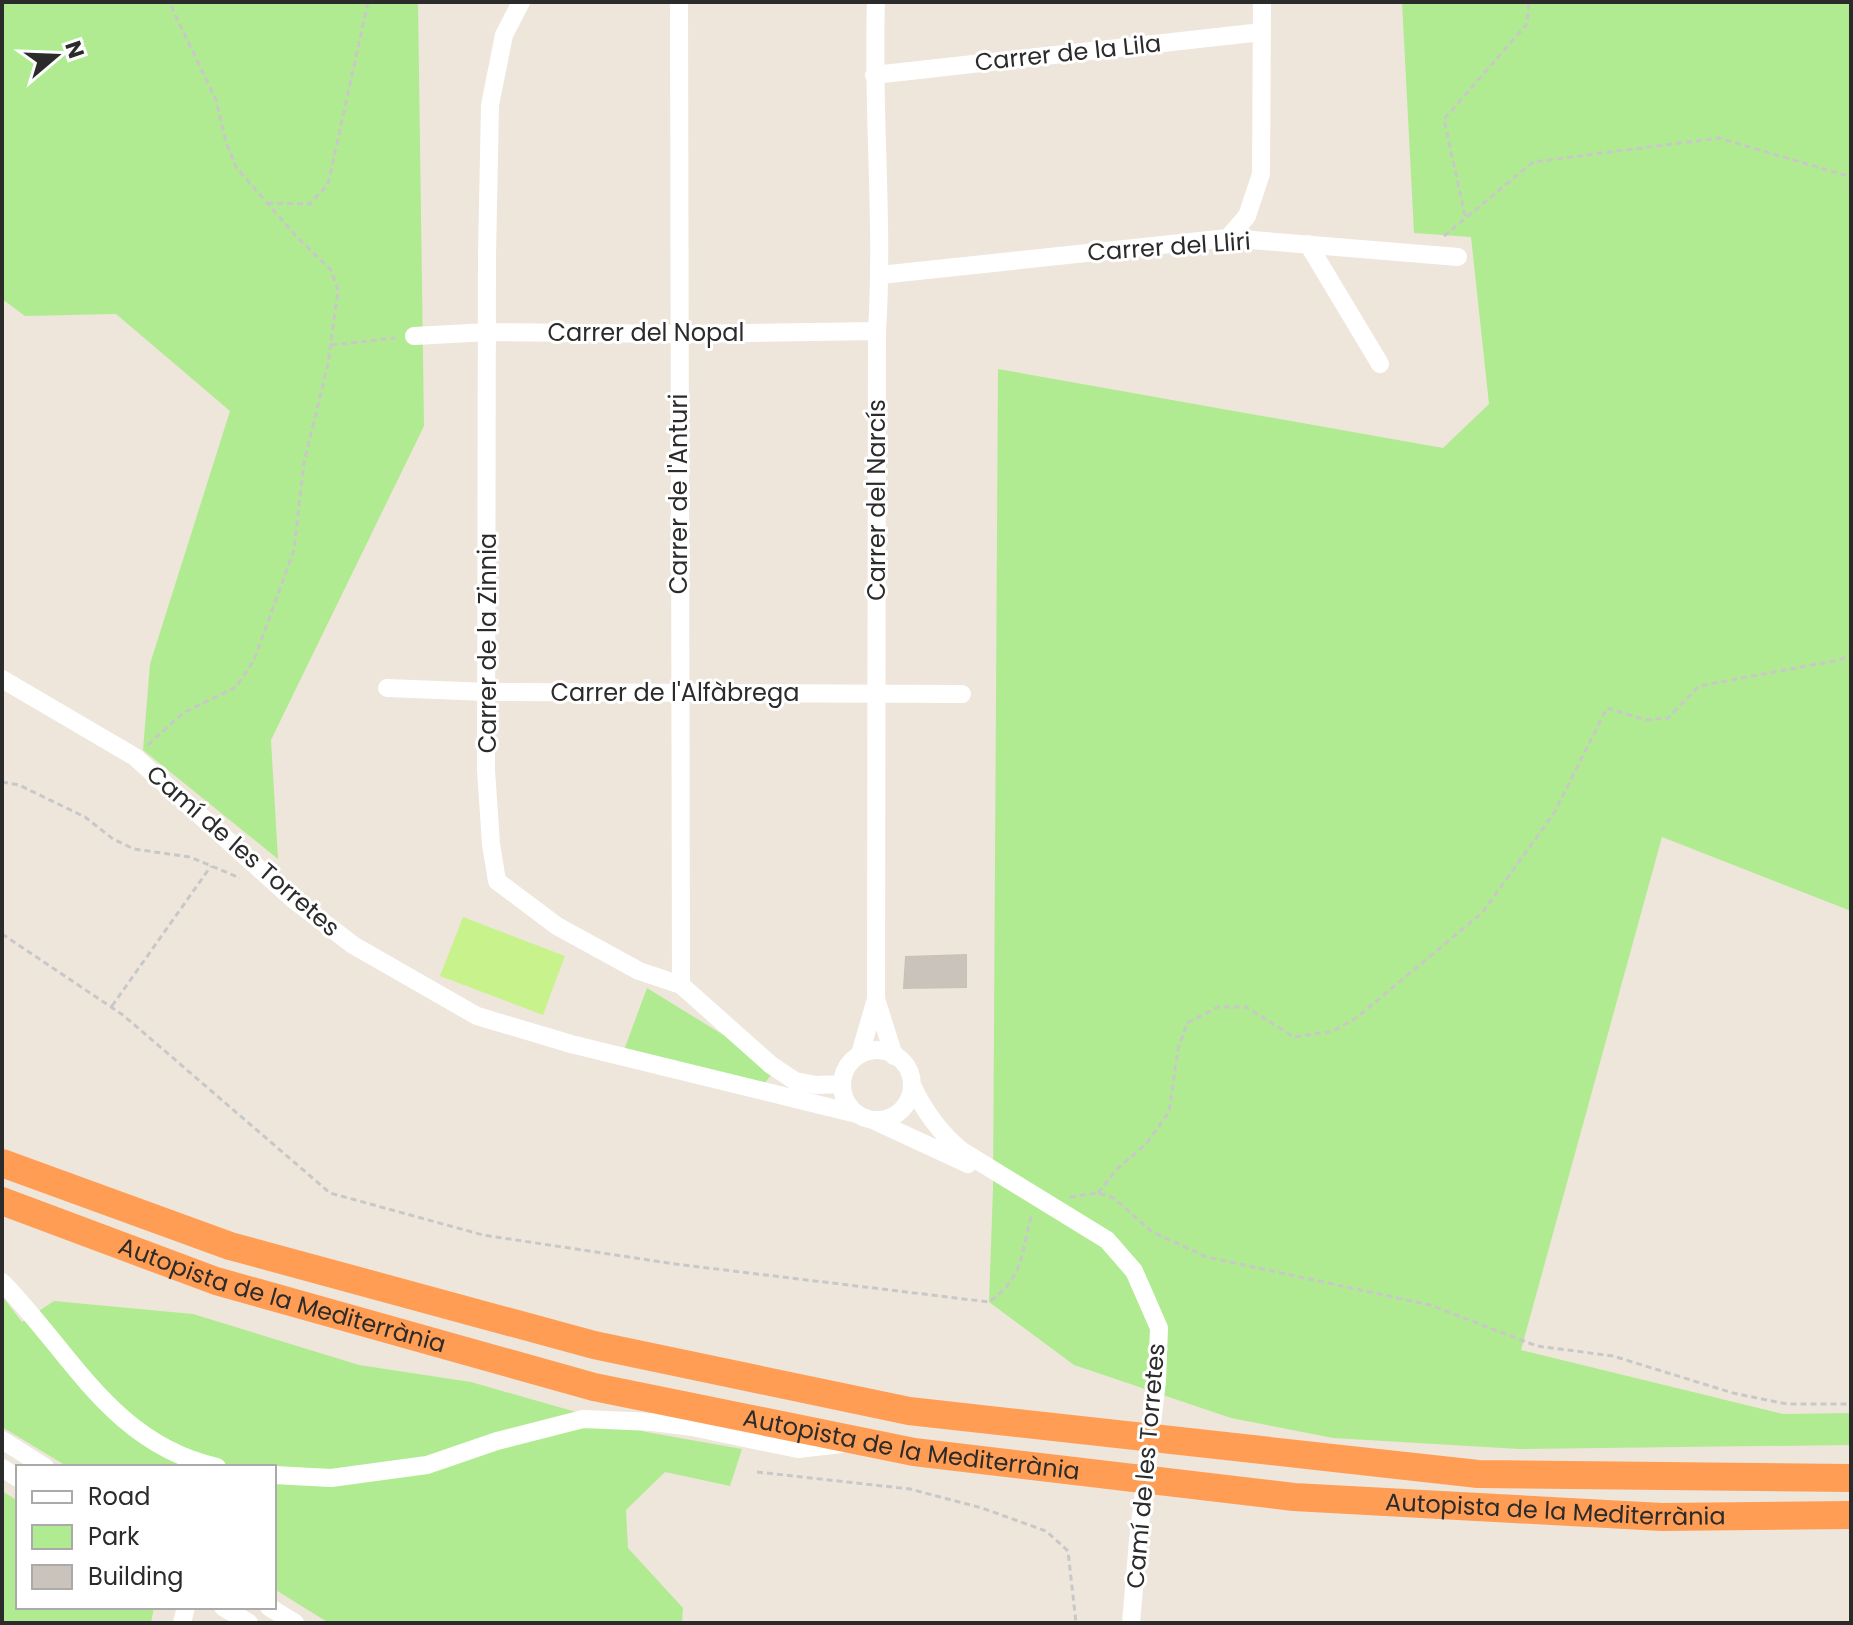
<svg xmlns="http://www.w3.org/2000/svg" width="1853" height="1625" viewBox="0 0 1853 1625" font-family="Poppins,sans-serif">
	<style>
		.green { fill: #b1eb91 }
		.pitch { fill: #c8f38c }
		.building { fill: #c9c3bb; stroke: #cac2b4; stroke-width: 2 }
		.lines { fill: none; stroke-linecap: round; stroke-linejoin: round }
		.path { stroke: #c8c8c8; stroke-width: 3; stroke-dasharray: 6 4; stroke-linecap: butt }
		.minor { stroke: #fff; stroke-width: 18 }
		.highway { stroke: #ff9d55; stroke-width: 28 }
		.labels { text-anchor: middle; stroke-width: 6; stroke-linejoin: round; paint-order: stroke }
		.street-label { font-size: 24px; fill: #2b2b2b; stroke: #fff }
	</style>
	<rect width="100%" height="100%" fill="#eee6db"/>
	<path class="green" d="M 2,2 L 418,2 L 424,426 L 271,740 L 278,859 L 143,750 L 150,664 L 230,411 L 116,314 L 25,316 L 2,299 Z
		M 1402,2 L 1851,2 L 1851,911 L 1662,837 L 1521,1350 L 1783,1414 L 1851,1413 L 1851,1445 L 1519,1449 L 1333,1438 L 1231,1418 L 1074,1365 L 989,1302 L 993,1188 L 998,369 L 1443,448 L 1489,404 L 1471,237 L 1414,233 Z
		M 647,988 L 777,1068 L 758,1091 L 624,1050 Z
		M 2,1296 L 22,1322 L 54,1301 L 193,1314 L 359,1365 L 471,1382 L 646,1432 L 742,1449 L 730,1486 L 665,1472 L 626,1510 L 628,1548 L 683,1608 L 682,1623 L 329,1623 L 274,1589 L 274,1467 L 68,1467 L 2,1427 Z
		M 2,1491 L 18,1501 L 18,1607 L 154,1607 L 151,1623 L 2,1623 Z"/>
	<path class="pitch" d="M 463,917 L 565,956 L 543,1015 L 440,976 Z"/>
	<path class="building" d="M 966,955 L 966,987 L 904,988 L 906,957 Z"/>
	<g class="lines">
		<path class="path" d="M 267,203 L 310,204 L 328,184 L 368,2
			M 1465,216 L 1444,119 L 1527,24 L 1529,2
			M 1444,236 L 1533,162 L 1719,138 L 1851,177
			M 331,345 L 395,338
			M 148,745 L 183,713 L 236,687 L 254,660 L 294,550 L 304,462 L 328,364 L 338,290 L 331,270 L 295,235 L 236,167 L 226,142 L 216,100 L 169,2
			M 2,782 L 19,785 L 85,817 L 113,839 L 134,849 L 190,857 L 240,878
			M 2,934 L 123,1015 L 330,1193 L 483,1235 L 675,1264 L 989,1302 C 1022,1278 1021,1258 1030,1220 L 1034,1214
			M 112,1006 L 211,866
			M 1098,1193 L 1118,1168 L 1146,1144 L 1169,1112 L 1178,1049 L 1187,1023 L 1218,1007 L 1246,1007 L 1294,1037 L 1333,1031 L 1356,1018 L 1482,913 L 1554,813 L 1607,708 L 1646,720 L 1668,718 L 1699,686 L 1839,660 L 1851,655
			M 1070,1197 L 1098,1193 L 1114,1198 L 1152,1232 L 1207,1257 L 1430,1305 L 1537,1346 L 1613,1356 L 1733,1393 L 1787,1404 L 1851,1404
			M 757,1472 L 910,1489 L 982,1508 L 1046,1531 L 1068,1551 L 1076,1623"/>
		<path class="minor" d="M 521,2 L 504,35 L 490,105 L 487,255 L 486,770 L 491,844 L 497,881 L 557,926 L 639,971 L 681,985 L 771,1065 L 795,1081 L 816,1085 L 842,1084
			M 679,2 L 681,985
			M 876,2 C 872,112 884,221 877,331 L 876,999 L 894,1056
			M 874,75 L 1262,32
			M 1228,238 L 1247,216 L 1261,174 L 1262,2
			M 1308,244 L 1380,364
			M 880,275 L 1228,238 L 1458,257
			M 414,336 L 489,332 L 680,334 L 877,331
			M 2,679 L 135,757 L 294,900 L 353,945 L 477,1016 L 571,1044 L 857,1114
			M 387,688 L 488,692 L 962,694
			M842 1085a35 35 0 1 1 70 0a35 35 0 1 1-70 0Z
			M 860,1054 L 876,999
			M 912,1085 C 924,1111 940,1133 962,1151 L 1107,1240 L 1134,1271 L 1159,1328 L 1157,1381 L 1138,1541 L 1131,1623
			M 873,1120 L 968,1164
			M 2,1282 C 70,1351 112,1444 217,1467
			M 2,1440 L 45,1467
			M 2,1468 L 18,1478
			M 274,1475 L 331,1478 L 427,1465 L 497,1441 L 583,1419 L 653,1422 L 692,1427 L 798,1449 L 841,1444
			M 223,1607 L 249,1623
			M 269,1607 L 295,1623
			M 182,1623 L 186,1607"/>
		<g class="highway">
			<path d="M 2,1163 L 230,1246 L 594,1345 L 909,1411 L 1478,1474 L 1851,1478"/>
			<path id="s1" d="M 2,1201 L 216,1281 L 594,1387 L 914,1452 L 1294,1497 L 1662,1517 L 1851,1515"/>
		</g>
	</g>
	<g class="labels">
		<g class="street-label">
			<text transform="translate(1068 53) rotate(-6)" y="8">Carrer de la Lila</text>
			<text transform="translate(1169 247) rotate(-4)" y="8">Carrer del Lliri</text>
			<text x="646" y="341">Carrer del Nopal</text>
			<text transform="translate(679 494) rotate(-90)" y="8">Carrer de l'Anturi</text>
			<text transform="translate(877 500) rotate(-90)" y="8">Carrer del Narcís</text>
			<text transform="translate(488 643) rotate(-90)" y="8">Carrer de la Zinnia</text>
			<text x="675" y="701">Carrer de l'Alfàbrega</text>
			<text transform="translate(243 851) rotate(41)" y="8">Camí de les Torretes</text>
			<text dy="8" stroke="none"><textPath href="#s1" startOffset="296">Autopista de la Mediterrània</textPath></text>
			<text dy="8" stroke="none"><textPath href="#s1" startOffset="944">Autopista de la Mediterrània</textPath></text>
			<text transform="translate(1146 1466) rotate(-85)" y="8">Camí de les Torretes</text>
			<text dy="8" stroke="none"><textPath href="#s1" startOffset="1592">Autopista de la Mediterrània</textPath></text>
		</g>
	</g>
	<rect width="1853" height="1625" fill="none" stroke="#2b2b2b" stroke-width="8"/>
	<rect x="16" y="1465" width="260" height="144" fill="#ffffff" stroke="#aaaaaa" stroke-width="2"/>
	<rect x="32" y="1491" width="40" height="12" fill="#ffffff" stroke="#aaaaaa" stroke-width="2"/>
	<text x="88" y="1505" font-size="24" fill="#2b2b2b">Road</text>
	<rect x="32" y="1525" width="40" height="24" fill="#b1eb91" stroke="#aaaaaa" stroke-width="2"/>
	<text x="88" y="1545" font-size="24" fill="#2b2b2b">Park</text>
	<rect x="32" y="1565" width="40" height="24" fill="#c9c3bb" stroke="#aaaaaa" stroke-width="2"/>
	<text x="88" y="1585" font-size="24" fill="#2b2b2b">Building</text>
	<g transform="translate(56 56) rotate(71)" stroke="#ffffff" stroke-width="6" paint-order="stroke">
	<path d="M0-6L14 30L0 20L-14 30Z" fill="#2b2b2b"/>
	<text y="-12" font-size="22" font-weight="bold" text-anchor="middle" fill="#2b2b2b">N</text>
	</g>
</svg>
